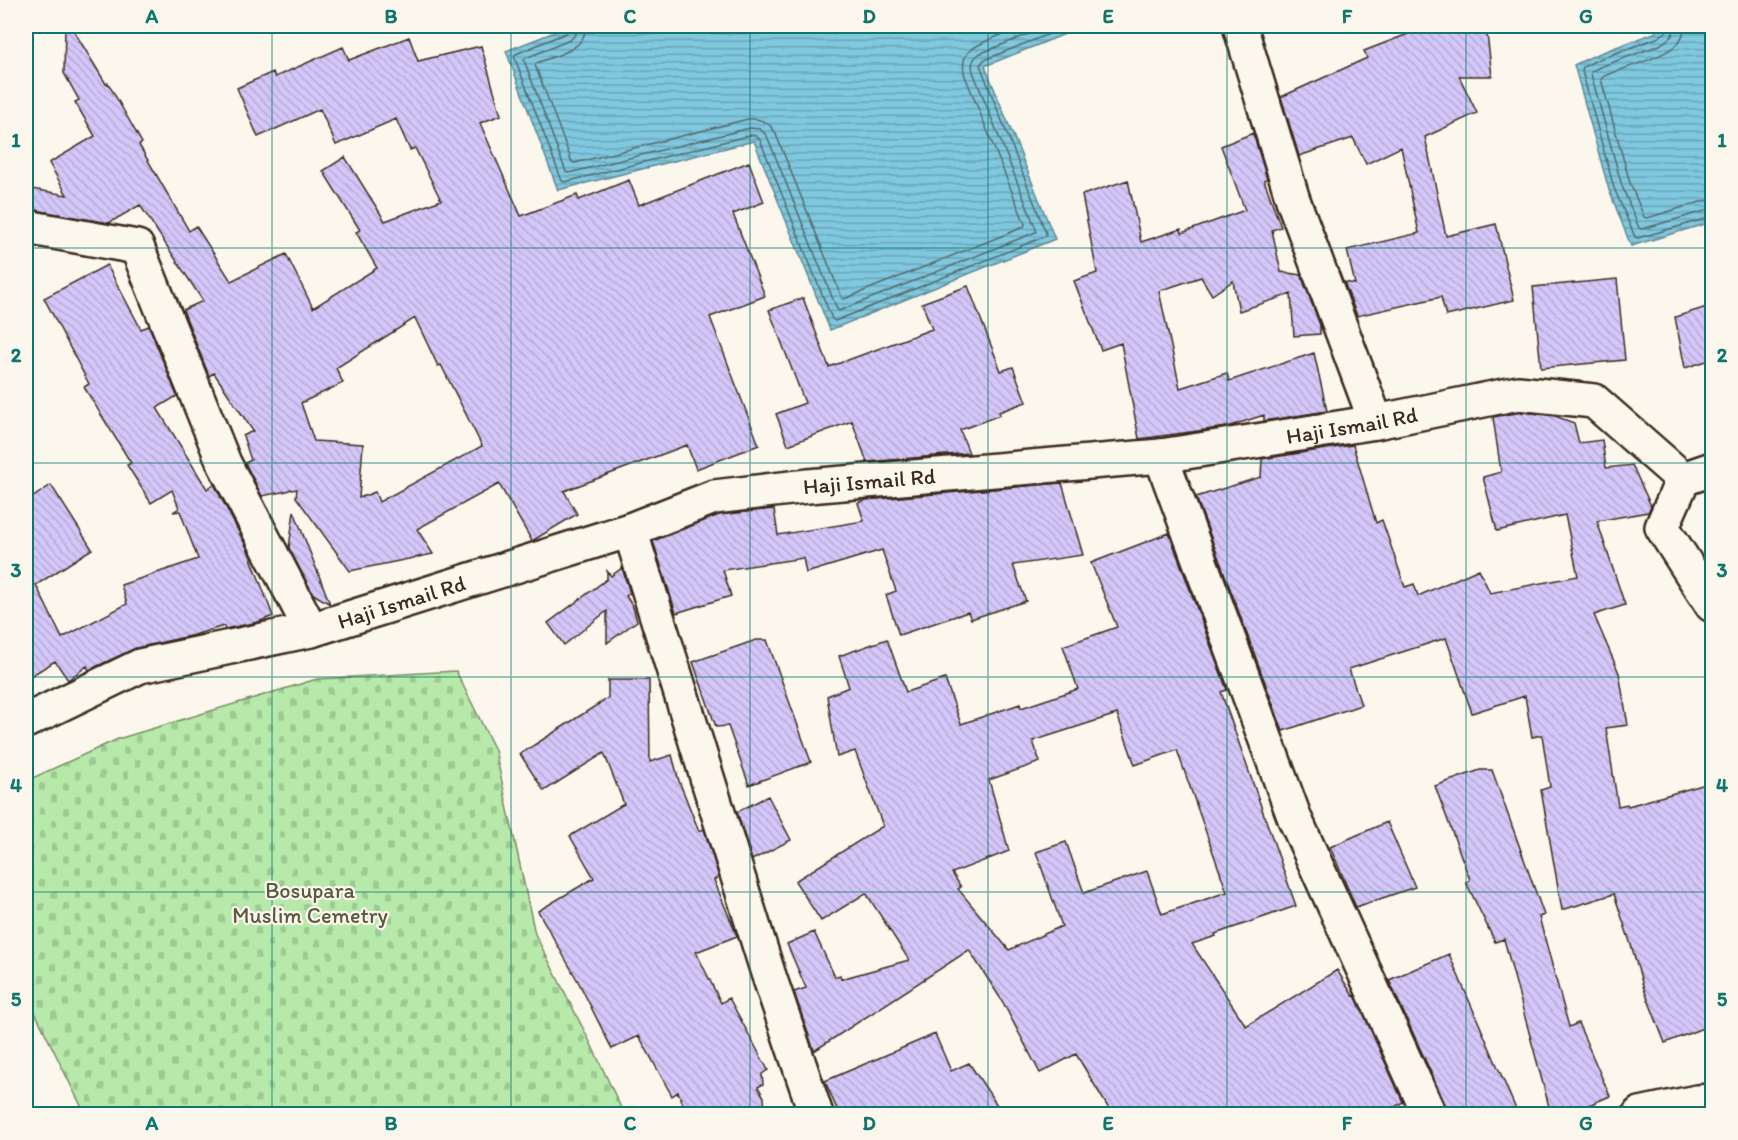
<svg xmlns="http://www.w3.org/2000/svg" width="1738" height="1140" viewBox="0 0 1738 1140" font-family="Itim,sans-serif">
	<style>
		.cemetery { fill: url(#cemetery-stones); stroke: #798a64; stroke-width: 1.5 }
		.water { fill: url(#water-rules); stroke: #648992; stroke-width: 1.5 }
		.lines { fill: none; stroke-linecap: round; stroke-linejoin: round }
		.shore { stroke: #56696b; stroke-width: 1.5 }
		.building { fill: url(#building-back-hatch); stroke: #3b2a1e; stroke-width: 1.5; fill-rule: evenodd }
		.street-casing { stroke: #3b2a1e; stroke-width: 38 }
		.street { stroke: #fbf7ec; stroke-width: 33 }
		.grid { fill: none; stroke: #0f766e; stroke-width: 1.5; stroke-opacity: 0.55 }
		.labels { text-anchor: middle; stroke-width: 4.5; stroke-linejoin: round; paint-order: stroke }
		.street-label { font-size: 22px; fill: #3b2a1e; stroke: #fbf7ec }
		.park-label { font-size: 22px; fill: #5a5a41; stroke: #fbf7ec }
		.neatline { fill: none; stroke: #0f766e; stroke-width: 2 }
		.grid-label { font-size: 20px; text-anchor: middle; font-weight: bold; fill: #0f766e }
	</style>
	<defs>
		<pattern id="cemetery-stones" width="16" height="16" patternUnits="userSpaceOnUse" patternTransform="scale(1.5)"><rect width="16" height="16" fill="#b7eaaa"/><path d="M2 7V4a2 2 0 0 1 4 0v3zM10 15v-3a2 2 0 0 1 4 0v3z" fill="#9ec992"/></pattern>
		<pattern id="water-rules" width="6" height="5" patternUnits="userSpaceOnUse" patternTransform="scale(1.5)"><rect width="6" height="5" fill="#7fc8df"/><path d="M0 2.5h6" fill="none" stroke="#69a3b4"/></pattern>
		<pattern id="building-back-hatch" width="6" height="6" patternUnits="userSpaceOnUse" patternTransform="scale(1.5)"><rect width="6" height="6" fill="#d3c6f8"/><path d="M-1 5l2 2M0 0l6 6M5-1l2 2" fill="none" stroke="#b6aad4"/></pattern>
	</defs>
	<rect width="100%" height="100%" fill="#fbf7ec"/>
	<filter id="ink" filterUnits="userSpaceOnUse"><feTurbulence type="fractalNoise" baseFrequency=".0167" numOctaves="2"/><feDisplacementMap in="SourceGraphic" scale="12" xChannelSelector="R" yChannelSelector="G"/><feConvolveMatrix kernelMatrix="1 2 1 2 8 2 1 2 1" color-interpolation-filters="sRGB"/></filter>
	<g filter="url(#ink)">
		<path class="cemetery" d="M 456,671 L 495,750 L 535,934 L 590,1042 L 624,1114 L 85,1114 L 26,994 L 26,781 L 118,739 L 317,679 Z"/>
		<path class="water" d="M 570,26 L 1085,26 L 985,66 L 1055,239 L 830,330 L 754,141 L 558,190 L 506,51 Z
			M 1665,26 L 1712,26 L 1712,222 L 1631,246 L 1609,190 L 1574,65 L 1595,55 L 1654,33 Z"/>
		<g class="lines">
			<path class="shore" d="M 570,26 L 569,30 L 566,33 L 516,54 L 514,56 L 562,181 L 565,182 L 751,135 L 756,136 L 760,140 L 832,319 L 835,321 L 1046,236 L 1046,233 L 980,65 L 984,60 L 1069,26
				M 577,26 L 576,34 L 570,40 L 526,58 L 524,60 L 566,172 L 569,173 L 750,128 L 760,129 L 767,136 L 837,309 L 839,311 L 1036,232 L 1036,229 L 973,72 C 971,64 973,58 979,54 L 1049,26
				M 586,26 C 585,51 556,55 537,63 L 535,65 L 572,162 L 575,163 L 748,119 C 760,118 769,122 775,132 L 842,298 L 844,299 L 1024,227 L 1025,224 L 965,76 C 958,52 975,46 993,38 C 1004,34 1014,30 1025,26
				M 1667,26 L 1666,32 L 1657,38 L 1597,60 L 1583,67 L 1582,71 L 1614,188 L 1635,237 L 1638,238 L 1712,217
				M 1675,26 L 1672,36 L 1660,45 L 1600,67 L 1592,71 L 1591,74 L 1622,186 L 1639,228 L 1642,229 L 1712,209
				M 1684,26 C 1684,32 1683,38 1678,43 C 1664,58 1623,68 1604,76 L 1601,79 L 1630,183 L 1644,217 L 1647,218 L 1704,201 L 1712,200"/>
		</g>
		<path class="building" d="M 65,26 L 71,26 L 106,84 L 108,83 L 142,143 L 139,145 L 189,231 L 196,226 L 231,281 L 286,254 L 313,308 L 377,268 L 356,232 L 360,230 L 323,171 L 345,157 L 385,221 L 441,200 L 415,148 L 410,150 L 396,119 L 336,145 L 320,109 L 258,137 L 237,88 L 273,72 L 275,77 L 343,47 L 349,60 L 409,37 L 418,61 L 481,46 L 501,115 L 480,123 L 521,216 L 577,195 L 579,200 L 629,180 L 639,205 L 749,162 L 764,202 L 733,214 L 765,296 L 710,317 L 759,445 L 696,469 L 687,445 L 564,491 L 577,514 L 532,541 L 499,484 L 417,529 L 433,554 L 350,571 L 296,497 L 297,489 L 292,490 L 291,489 L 287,491 L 262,496 L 245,463 L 251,460 L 243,436 L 253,431 L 214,373 L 209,376 L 183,310 L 203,301 L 140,205 L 109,223 L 29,209 L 32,189 L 67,195 L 49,163 L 95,136 L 75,102 L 79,100 L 64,73 ZM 415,318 L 438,366 L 441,365 L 482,446 L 379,502 L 375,492 L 359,498 L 363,444 L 314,441 L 301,403 L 343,383 L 336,368 Z
			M 1405,26 L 1486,26 L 1492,76 L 1459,76 L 1477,113 L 1425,137 L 1446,236 L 1496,224 L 1514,300 L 1446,316 L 1441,297 L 1357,316 L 1344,282 L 1355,284 L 1347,250 L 1419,233 L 1401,147 L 1366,164 L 1353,138 L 1299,156 L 1281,97 L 1367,58 L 1364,51 L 1408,34 Z
			M 1253,133 L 1267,179 L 1264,180 L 1281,227 L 1272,230 L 1281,272 L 1301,275 L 1320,325 L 1320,334 L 1294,336 L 1291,294 L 1239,311 L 1233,281 L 1212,295 L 1201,277 L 1159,291 L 1180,388 L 1227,373 L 1229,381 L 1314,353 L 1327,411 L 1264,421 L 1264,415 L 1227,427 L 1139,439 L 1121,343 L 1101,350 L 1074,281 L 1097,273 L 1082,195 L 1128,180 L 1141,242 L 1181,229 L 1182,233 L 1245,210 L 1221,146 Z
			M 107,265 L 141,329 L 149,326 L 177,396 L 157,408 L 207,489 L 214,484 L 248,550 L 273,616 L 258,622 L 225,629 L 224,626 L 194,635 L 136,648 L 89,670 L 87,666 L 68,680 L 55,661 L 26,679 L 26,502 L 51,485 L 92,549 L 36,585 L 62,638 L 127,604 L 121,585 L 198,559 L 180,511 L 173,512 L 179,508 L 172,490 L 151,503 L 127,465 L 131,463 L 84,387 L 89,384 L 44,298 Z
			M 1617,279 L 1625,360 L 1541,368 L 1533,287 Z
			M 968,286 L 1001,371 L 1013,367 L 1026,402 L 999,412 L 1000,415 L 960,430 L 969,453 L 867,462 L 852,421 L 788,445 L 776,414 L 805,403 L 769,310 L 803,298 L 829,367 L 932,329 L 922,303 Z
			M 1713,305 L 1713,359 L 1685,368 L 1675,317 Z
			M 1523,412 L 1555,416 L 1574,423 L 1579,443 L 1602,440 L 1606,468 L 1632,465 L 1651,506 L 1648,512 L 1597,521 L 1625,605 L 1594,615 L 1619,673 L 1628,725 L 1606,728 L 1618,806 L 1627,804 L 1628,806 L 1713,782 L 1713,1024 L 1665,1043 L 1644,989 L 1632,948 L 1614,894 L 1562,910 L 1541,790 L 1550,787 L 1542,735 L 1532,737 L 1525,696 L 1472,713 L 1446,638 L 1349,669 L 1361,705 L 1283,731 L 1196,497 L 1261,477 L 1262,459 L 1353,445 L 1376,523 L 1382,520 L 1405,587 L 1414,584 L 1418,596 L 1479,569 L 1490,593 L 1578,576 L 1565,515 L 1497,531 L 1483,477 L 1501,472 L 1493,417 Z
			M 1062,483 L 1083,555 L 1013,565 L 1026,601 L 971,619 L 968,612 L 899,635 L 886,595 L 896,591 L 882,550 L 806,573 L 803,558 L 723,570 L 731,596 L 676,613 L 653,541 L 719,515 L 774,509 L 778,535 L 864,521 L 858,503 L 866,500 Z
			M 294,511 L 330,604 L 313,594 L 289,548 Z
			M 1169,533 L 1227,690 L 1221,692 L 1296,906 L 1215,934 L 1216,936 L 1192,944 L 1246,1026 L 1337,970 L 1353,996 L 1355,995 L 1403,1102 L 1384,1114 L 1112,1114 L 1076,1054 L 1040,1073 L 1001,999 L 969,950 L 814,1051 L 794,992 L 806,988 L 787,944 L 814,932 L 835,977 L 840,975 L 841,979 L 909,960 L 866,893 L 821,921 L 795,881 L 883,826 L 855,751 L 837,757 L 827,696 L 849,687 L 839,656 L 887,639 L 906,692 L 945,679 L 961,724 L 1020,704 L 1021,708 L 1078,689 L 1063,646 L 1117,627 L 1091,563 ZM 1117,714 L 1135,765 L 1177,750 L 1227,892 L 1162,914 L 1147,871 L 1084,893 L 1066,842 L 1036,852 L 1062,926 L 1009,950 L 958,889 L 961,887 L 952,873 L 1009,851 L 989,780 L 1040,762 L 1033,741 Z
			M 622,568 L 630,593 L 626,596 L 633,607 L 637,621 L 607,643 L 607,611 L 564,645 L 548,623 L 607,579 L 607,571 L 611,576 Z
			M 756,640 L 767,640 L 811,762 L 749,785 L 728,726 L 716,727 L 693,662 Z
			M 608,680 L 649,680 L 650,762 L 672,755 L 679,781 L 699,831 L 704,829 L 719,877 L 714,880 L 737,936 L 696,952 L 721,1003 L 729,998 L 768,1070 L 762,1074 L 763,1084 L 758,1087 L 764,1097 L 765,1114 L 687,1114 L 678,1092 L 672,1096 L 639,1036 L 612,1049 L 579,983 L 538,911 L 594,878 L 570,836 L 624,804 L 604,753 L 544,791 L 520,754 L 608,698 Z
			M 1480,770 L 1492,770 L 1544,915 L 1539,917 L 1569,1027 L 1578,1023 L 1610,1096 L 1568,1114 L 1551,1114 L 1504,939 L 1495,942 L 1466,882 L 1470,880 L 1435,786 Z
			M 768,796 L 791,840 L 752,860 L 737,812 Z
			M 1387,822 L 1415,887 L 1356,907 L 1330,847 Z
			M 1449,954 L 1518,1114 L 1448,1114 L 1446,1106 L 1389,980 Z
			M 935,1034 L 951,1071 L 969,1063 L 1003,1114 L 839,1114 L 825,1081 Z"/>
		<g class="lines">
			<g class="street-casing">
				<g id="street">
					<path d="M 1240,26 L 1293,200 L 1376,422"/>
					<path d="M 26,227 L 137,247 L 224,463 L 311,630"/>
					<path d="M 1161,456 L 1295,819 L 1429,1114"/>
					<path d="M 1683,479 L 1662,527 L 1712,605"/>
					<path d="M 630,530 L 768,973 L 816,1114"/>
					<path id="s1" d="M 26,721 L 140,666 L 311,630 L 630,530 L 714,497 L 808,486 L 1161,456 L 1376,422 L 1518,393 L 1594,401 L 1683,479 L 1712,469"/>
					<path d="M 1640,1114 L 1697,1102 L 1712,1101"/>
				</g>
			</g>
			<use href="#street" class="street"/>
		</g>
	</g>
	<path class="grid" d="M 272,26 L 272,1114M 511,26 L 511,1114M 750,26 L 750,1114M 988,26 L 988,1114M 1227,26 L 1227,1114M 1466,26 L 1466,1114M 26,248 L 1712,248M 26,463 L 1712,463M 26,677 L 1712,677M 26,892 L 1712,892"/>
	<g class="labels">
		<g class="street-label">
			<text dy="8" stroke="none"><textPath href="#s1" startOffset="1368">Haji Ismail Rd</textPath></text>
			<text dy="8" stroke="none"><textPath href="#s1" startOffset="882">Haji Ismail Rd</textPath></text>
			<text dy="8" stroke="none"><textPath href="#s1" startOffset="396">Haji Ismail Rd</textPath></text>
		</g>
		<g class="park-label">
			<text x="310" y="898">Bosupara<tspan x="310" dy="25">Muslim Cemetry</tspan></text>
		</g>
	</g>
	<rect width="1738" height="1140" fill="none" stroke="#fbf7ec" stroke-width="66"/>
	<rect x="33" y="33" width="1672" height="1074" class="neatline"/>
	<g class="grid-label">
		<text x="152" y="23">A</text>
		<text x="391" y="23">B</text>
		<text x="630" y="23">C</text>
		<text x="869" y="23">D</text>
		<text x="1108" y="23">E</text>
		<text x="1347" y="23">F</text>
		<text x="1586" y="23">G</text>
		<text x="16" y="147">1</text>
		<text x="1722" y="147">1</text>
		<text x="16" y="362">2</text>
		<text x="1722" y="362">2</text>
		<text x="16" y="577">3</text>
		<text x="1722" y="577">3</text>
		<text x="16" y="792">4</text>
		<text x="1722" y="792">4</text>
		<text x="16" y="1006">5</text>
		<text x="1722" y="1006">5</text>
		<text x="152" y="1130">A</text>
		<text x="391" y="1130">B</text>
		<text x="630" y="1130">C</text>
		<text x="869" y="1130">D</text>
		<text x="1108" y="1130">E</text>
		<text x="1347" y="1130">F</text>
		<text x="1586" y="1130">G</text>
	</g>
</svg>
